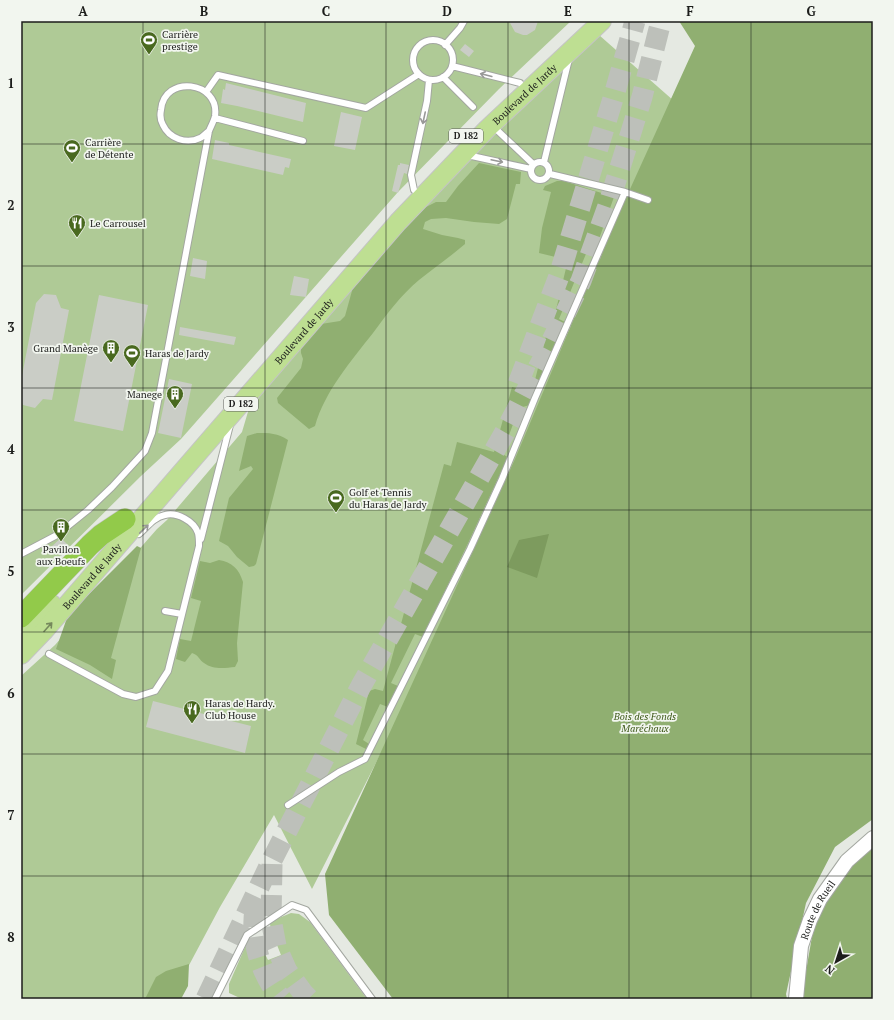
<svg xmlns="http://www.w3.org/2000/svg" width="894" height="1020" viewBox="0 0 894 1020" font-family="'PT Serif',serif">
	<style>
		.green { fill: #afca96 }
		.forest { fill: #90af71 }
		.water { fill: #7d9b5e }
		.building { fill: #cacdc6 }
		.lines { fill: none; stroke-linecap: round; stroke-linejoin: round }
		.motorway-tunnel { stroke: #bdc0ba; stroke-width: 21; stroke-dasharray: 21 10; stroke-linecap: butt }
		.service-casing { stroke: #a3a7a0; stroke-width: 8 }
		.tertiary-casing { stroke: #a3a7a0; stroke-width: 16 }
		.primary-casing { stroke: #c4c4c4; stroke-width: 20 }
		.motorway-casing { stroke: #c4c4c4; stroke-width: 22 }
		.service { stroke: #fff; stroke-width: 6 }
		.tertiary { stroke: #fff; stroke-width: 14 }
		.primary { stroke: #bedf92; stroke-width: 18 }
		.motorway { stroke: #92ca4a; stroke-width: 21 }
		.oneway { stroke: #999998 }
		.oneway2 { stroke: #75885c }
		.grid { fill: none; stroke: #1c1d1b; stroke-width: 1; stroke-opacity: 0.55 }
		.labels { text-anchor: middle; stroke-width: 3.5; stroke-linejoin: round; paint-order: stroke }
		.shield { fill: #f2f6ef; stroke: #5c5e5b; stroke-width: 1 }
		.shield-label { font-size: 9px; font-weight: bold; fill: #1c1d1b }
		.poi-label { font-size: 10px; fill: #1c1d1b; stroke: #f2f6ef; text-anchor: start }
		.street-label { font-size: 10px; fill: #1c1d1b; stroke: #f2f6ef }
		.park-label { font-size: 10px; font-style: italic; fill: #3c5817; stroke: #f2f6ef }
		.neatline { fill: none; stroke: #1c1d1b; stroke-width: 1.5 }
		.grid-label { font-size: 13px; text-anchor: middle; font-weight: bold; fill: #1c1d1b }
	</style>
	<rect width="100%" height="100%" fill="#e5e9e2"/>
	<path class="green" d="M 21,21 L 571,21 L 499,89 L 398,192 L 181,439 L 141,476 L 21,595 Z
		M 599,35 L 674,101 L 421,674 L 312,889 L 274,815 L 220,907 L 171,999 L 21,999 L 21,676 L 55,645 L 157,529 L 167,520 L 242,432 L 250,405 L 364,272 L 466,163 L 505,124 Z
		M 291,913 L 299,914 L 310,922 L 367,999 L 242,999 L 229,993 L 229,984 L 246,945 L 254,949 L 262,948 L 268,960 L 281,955 L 271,930 L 270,924 L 274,920 Z"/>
	<path class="forest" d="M 679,21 L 873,21 L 873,819 L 835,847 L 806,903 L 786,994 L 787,999 L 393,999 L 329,915 L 325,874 L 515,459 L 606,242 L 695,46 Z
		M 479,163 L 521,172 L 520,184 L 516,184 L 507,219 L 499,224 L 474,222 L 446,218 L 431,219 L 425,222 L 423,229 L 442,235 L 458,238 L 465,240 L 465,244 C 450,257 434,268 419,280 C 401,295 387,314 373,333 C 351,361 325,391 315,426 L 309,429 L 278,403 L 277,398 L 301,368 L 303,359 L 301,353 L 301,344 L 321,324 L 340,321 L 345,316 L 355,280 L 426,207 L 436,202 L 446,202 L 458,186 Z
		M 557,181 L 564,181 L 614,197 L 599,239 L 593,237 L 559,319 L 565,322 L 530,405 L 519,408 L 502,454 L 508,457 L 470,539 L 423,637 L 415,634 L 391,683 L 398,686 L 388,707 L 380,704 L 363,740 L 369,744 L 366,749 L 356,744 L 369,691 L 375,689 L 383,691 L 444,464 L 451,466 L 457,442 L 494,452 L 512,387 L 532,392 L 546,336 L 554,318 L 568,260 L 539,253 L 542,228 L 551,192 L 543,190 L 545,186 Z
		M 257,433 C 269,433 278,433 288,440 L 256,564 L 254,566 L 249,567 L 237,557 L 228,546 L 219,541 L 229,498 L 253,469 L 251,466 L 239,471 L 247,436 Z
		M 137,546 L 141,548 L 111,658 L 116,660 L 112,679 L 90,665 L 56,649 L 68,615 Z
		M 219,560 C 232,562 239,569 243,582 L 237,643 L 238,661 L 235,667 C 225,668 213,670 204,663 C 199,660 199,655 192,653 L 185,662 L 176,659 L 180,639 L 191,641 L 201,601 L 191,598 L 200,561 L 210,563 Z
		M 873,843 L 873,999 L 804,999 L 802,994 L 817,908 L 850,858 Z
		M 189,964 L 188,986 L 181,999 L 145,999 L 156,977 L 166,971 Z"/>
	<path class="water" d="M 549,534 L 537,578 L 507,567 L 519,540 Z"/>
	<path class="building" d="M 509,21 L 538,21 L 535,30 L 527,35 L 523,35 L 515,32 Z
		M 465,44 L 474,51 L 469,57 L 460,50 Z
		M 226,83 L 306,103 L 303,122 L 237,106 L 221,103 L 223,89 L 225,90 Z
		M 341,112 L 362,117 L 355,150 L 334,146 Z
		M 215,140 L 229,143 L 229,145 L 291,159 L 289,168 L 285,167 L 283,175 L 212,159 Z
		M 400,163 L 409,165 L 407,174 L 404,173 L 398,193 L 392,191 L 398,165 L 400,165 Z
		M 193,258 L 207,261 L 205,279 L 190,276 Z
		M 294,276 L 309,279 L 306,297 L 290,295 Z
		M 44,294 L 56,295 L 61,308 L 69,310 L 52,400 L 43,399 L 35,408 L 23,405 L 21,400 L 21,381 L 36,303 Z
		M 99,295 L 148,305 L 123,431 L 74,421 Z
		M 180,327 L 236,337 L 234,345 L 179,335 Z
		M 169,379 L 192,384 L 181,438 L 158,433 Z
		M 61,538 L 70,547 L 61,556 L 51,547 Z
		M 153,701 L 251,726 L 245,753 L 146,727 Z"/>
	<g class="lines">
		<path class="motorway-tunnel" d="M 518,384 L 559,276 L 615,92 L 635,21
			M 272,864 L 271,919 L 276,946 L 287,971 L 303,993 L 309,999
			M 255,906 C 254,917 253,929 255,940 C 258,961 268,984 282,999
			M 206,999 L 272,860 L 361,686 L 505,432 L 548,349 L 581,281 L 608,206 L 642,97 L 661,21"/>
		<g class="service-casing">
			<path id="service" d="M413 60a20 20 0 1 1 40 0a20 20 0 1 1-40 0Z
				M 445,45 L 460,28 L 464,21
				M 452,66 L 520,83
				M 443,77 L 473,107
				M 206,92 L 218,75 L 366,108 L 419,74
				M 215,118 L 303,141
				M 498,131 L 533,164
				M 467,155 L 531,169
				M531 171a9 9 0 1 1 18 0a9 9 0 1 1-18 0Z
				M 544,162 L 569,59
				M 550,174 L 625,192 L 648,200
				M 414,190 L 411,175 L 427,101 L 429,80
				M 201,539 L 230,425
				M 21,554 L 57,535 L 88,510 L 112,487 L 145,451 L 152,433 L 209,131 C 211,126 214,121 215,116 C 220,81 164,74 161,110 C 160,115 160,120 163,125 C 169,138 186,145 200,138 C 203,137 206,133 209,131
				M 165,611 L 182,614
				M 49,654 L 123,694 L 136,697 L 155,691 L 168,671 L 199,546 C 199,542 199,537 198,533 C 194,521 177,512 165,515 C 154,517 147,527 139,534
				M 288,805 L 339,772 L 365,759 L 470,549 L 502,479 L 535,398 L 625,192
				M 215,999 L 247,935 L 292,905 L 306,910 L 372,999"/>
		</g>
		<g class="tertiary-casing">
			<g id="tertiary">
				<path id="s1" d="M 796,999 L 801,946 L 810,920 L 820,899 L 847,861 L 873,838"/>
			</g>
		</g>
		<g class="primary-casing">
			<g id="primary">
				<path d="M 21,637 L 52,604"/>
				<path id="s2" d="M 21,655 L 45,630 L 398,222 L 487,129 L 602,21"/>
			</g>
		</g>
		<g class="motorway-casing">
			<path id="motorway" d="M 21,617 L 90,545 L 101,535 L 125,519"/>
		</g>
		<use href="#service" class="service"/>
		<use href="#tertiary" class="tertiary"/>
		<use href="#primary" class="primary"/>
		<use href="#motorway" class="motorway"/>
	</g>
	<defs><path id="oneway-shaft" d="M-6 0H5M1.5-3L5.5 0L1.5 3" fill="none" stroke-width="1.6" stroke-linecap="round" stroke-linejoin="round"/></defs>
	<g class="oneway">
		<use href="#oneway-shaft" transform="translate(486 75) rotate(-166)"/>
		<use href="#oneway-shaft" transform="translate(424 118) rotate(102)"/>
		<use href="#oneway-shaft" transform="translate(497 161) rotate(12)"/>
		<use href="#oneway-shaft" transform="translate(144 529) rotate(-44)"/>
	</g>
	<use class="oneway2" href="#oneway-shaft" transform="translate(48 627) rotate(-48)"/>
	<path class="grid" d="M 143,21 L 143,999M 265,21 L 265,999M 386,21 L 386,999M 508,21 L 508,999M 629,21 L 629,999M 751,21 L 751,999M 21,144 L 873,144M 21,266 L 873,266M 21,388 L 873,388M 21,510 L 873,510M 21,632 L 873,632M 21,754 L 873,754M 21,876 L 873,876"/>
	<defs>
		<g id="stadium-pin" transform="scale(0.9)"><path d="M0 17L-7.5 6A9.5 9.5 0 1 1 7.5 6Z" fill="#49691f" stroke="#f2f6ef"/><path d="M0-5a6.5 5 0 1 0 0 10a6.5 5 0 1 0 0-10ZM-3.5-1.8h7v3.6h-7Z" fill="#fff"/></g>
		<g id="restaurant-pin" transform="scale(0.9)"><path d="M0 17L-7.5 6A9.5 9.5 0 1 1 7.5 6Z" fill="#49691f" stroke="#f2f6ef"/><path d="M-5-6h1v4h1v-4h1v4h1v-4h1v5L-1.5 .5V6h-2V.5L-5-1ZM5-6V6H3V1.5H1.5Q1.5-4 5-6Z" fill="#fff"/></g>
		<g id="building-pin" transform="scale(0.9)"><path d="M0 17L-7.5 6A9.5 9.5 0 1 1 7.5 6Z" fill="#49691f" stroke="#f2f6ef"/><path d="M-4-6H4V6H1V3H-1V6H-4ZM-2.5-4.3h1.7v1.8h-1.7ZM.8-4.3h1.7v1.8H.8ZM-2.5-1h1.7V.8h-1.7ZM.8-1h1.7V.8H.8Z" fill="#fff"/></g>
	</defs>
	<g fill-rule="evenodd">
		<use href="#stadium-pin" x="149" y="40"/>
		<use href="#stadium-pin" x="72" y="148"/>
		<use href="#restaurant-pin" x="77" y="223"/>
		<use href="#building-pin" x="111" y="348"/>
		<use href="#stadium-pin" x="132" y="353"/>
		<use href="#building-pin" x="175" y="394"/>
		<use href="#stadium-pin" x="336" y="498"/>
		<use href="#building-pin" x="61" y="527"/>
		<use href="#restaurant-pin" x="192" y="709"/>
	</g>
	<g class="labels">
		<g class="shield">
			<rect x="449" y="129" width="34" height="14" rx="3"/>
			<rect x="224" y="397" width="34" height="14" rx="3"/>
		</g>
		<g class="shield-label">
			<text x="466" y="139">D 182</text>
			<text x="241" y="407">D 182</text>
		</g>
		<g class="poi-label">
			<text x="162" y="38">Carrière<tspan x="162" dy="12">prestige</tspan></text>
			<text x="85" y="146">Carrière<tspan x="85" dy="12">de Détente</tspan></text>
			<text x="90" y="227">Le Carrousel</text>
			<text x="98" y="352" text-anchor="end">Grand Manège</text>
			<text x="145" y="357">Haras de Jardy</text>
			<text x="162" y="398" text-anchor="end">Manege</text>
			<text x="349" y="496">Golf et Tennis<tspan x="349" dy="12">du Haras de Jardy</tspan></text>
			<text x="61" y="553" text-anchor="middle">Pavillon<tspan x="61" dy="12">aux Boeufs</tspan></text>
			<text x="205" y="707">Haras de Hardy.<tspan x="205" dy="12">Club House</tspan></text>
		</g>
		<g class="street-label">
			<text dy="4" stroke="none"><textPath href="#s2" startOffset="754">Boulevard de Jardy</textPath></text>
			<text dy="4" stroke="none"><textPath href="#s2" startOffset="430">Boulevard de Jardy</textPath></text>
			<text dy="4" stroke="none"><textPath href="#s2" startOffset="106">Boulevard de Jardy</textPath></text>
			<text dy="4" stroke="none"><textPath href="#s1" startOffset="93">Route de Rueil</textPath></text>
		</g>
		<g class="park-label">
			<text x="645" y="720">Bois des Fonds<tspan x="645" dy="12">Maréchaux</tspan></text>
		</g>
	</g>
	<rect width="894" height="1020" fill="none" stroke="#f2f6ef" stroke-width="44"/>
	<g transform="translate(836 962) rotate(219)" stroke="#f2f6ef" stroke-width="3" paint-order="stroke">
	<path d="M0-3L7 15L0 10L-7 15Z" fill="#1c1d1b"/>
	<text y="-6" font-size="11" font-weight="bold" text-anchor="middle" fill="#1c1d1b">N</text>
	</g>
	<rect x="22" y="22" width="850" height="976" class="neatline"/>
	<g class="grid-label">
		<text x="83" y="16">A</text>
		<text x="204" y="16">B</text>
		<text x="326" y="16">C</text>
		<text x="447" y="16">D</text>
		<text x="568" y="16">E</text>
		<text x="690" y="16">F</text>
		<text x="811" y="16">G</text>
		<text x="11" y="88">1</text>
		<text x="11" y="210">2</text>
		<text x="11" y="332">3</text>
		<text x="11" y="454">4</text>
		<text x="11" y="576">5</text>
		<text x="11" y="698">6</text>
		<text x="11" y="820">7</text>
		<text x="11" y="942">8</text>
	</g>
</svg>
